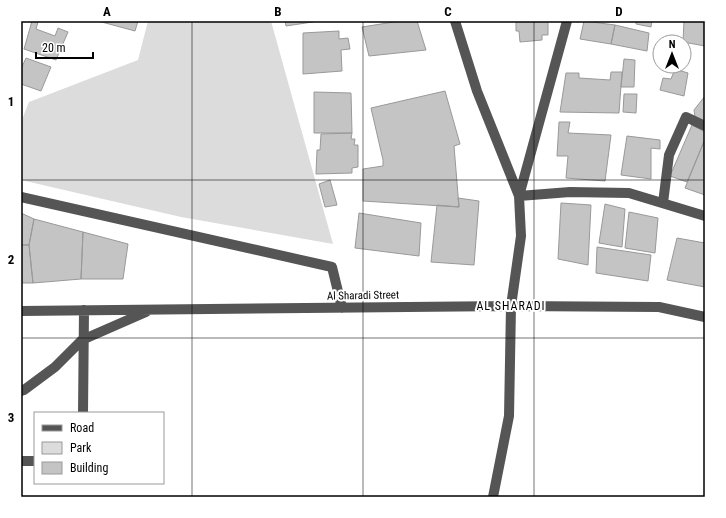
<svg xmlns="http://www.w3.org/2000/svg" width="726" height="518" viewBox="0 0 726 518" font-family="'Roboto Condensed',sans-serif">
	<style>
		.green { fill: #dcdcdc }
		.building { fill: #c4c4c4; stroke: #999 }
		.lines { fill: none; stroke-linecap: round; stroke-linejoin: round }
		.minor { stroke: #555; stroke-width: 10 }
		.grid { fill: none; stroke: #000; stroke-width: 1; stroke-opacity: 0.55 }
		.labels { text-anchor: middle; stroke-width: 4; stroke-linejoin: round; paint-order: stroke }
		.street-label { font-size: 11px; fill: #000; stroke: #fff }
		.neighbourhood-label { font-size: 12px; letter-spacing: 1px; fill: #000; stroke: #fff }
		.neatline { fill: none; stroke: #000; stroke-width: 1.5 }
		.grid-label { font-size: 13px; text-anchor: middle; font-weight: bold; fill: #000 }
	</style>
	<rect width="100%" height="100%" fill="#fff"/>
	<path class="green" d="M 148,21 L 271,21 L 333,244 L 181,217 L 21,180 L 21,122 L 29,102 L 138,60 Z"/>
	<path class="building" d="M 32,21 L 38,22 L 36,29 L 55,36 L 58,28 L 68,32 L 56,60 L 24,49 Z
		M 98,21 L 138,21 L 135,31 Z
		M 285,21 L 319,21 L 286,26 Z
		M 400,21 L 417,21 L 426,50 L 369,56 L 362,27 Z
		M 516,21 L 548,21 L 548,35 L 542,35 L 542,40 L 520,42 L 519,31 L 516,31 Z
		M 584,21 L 615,25 L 611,44 L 580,39 Z
		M 636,21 L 652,21 L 651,27 L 636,24 Z
		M 684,21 L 705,21 L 705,46 L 683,42 Z
		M 615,25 L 649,33 L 647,51 L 611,44 Z
		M 339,31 L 339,39 L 348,38 L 350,49 L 341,50 L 342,71 L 303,74 L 303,33 Z
		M 26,58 L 51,67 L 41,91 L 21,84 L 21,69 Z
		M 624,59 L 635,60 L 634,87 L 621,87 Z
		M 675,69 L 688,73 L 684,96 L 660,90 L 663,78 L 671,79 Z
		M 611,72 L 622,72 L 619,113 L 560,112 L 566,73 L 579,73 L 579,78 L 610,80 Z
		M 445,91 L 460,144 L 454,146 L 459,207 L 363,201 L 363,169 L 383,166 L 383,160 L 371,108 Z
		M 314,92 L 351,93 L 352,133 L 314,133 Z
		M 624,94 L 637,94 L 636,113 L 623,112 Z
		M 705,96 L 705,124 L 695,117 L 694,110 Z
		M 559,122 L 570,122 L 568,133 L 611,135 L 605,181 L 566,178 L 568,156 L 557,156 Z
		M 692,125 L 705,132 L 705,139 L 687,182 L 670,176 Z
		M 352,133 L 351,139 L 355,139 L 354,145 L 358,145 L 358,167 L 352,168 L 352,173 L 316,174 L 317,150 L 320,150 L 321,134 Z
		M 627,136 L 660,140 L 660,149 L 651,148 L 651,179 L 621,175 Z
		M 705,139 L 705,195 L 685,188 Z
		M 330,180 L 337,205 L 325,207 L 319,184 Z
		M 458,198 L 479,201 L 474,265 L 431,262 L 437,205 L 459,207 Z
		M 561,203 L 591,205 L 588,265 L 558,259 Z
		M 605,204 L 625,209 L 622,247 L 599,243 Z
		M 629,212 L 658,218 L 655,253 L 625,248 Z
		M 21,213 L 34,219 L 29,245 L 21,245 Z
		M 359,213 L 421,223 L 419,256 L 355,248 Z
		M 34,219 L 83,232 L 81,279 L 33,283 L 29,245 Z
		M 83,232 L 128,244 L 123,279 L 81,279 Z
		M 677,238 L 705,243 L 705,287 L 667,280 Z
		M 21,245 L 29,245 L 33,283 L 21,283 Z
		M 597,247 L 651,255 L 648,281 L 596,273 Z"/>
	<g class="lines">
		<path class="minor" d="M 455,21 L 477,91 L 519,196
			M 519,196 L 570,192 L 629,193 L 705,216
			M 21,197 L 332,267 L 342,308
			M 663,203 L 669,155 L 686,117 L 705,126
			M 21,311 L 511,306 L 659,307 L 705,317
			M 21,391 L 24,390 L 55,367 L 82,340 L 146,312
			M 83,413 L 84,310
			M 21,461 L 35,461
			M 493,497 L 509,416 L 511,306 L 521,236 L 519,196 L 567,21"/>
	</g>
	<path class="grid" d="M 192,21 L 192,497M 363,21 L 363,497M 534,21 L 534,497M 21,180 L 705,180M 21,338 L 705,338"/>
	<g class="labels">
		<g class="street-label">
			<text transform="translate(363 295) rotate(-1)" y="4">Al Sharadi Street</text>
		</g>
		<g class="neighbourhood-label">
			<text x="511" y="310">AL SHARADI</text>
		</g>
	</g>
	<rect width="726" height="518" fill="none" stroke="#ffffff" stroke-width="44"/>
	<rect x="34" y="412" width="130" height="72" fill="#ffffff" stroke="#999999"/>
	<rect x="42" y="425" width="20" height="6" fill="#555555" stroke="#999999"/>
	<text x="70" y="432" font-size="12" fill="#000000">Road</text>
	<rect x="42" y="442" width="20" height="12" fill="#dcdcdc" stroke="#999999"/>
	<text x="70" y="452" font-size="12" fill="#000000">Park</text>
	<rect x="42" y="462" width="20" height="12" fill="#c4c4c4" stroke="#999999"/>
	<text x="70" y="472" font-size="12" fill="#000000">Building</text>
	<g transform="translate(672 54)"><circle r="19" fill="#ffffff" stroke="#999999"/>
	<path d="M0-3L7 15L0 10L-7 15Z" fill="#000000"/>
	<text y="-6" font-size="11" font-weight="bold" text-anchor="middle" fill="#000000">N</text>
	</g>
	<path d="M36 52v6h57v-6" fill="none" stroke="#000000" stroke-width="2"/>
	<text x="42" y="52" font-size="12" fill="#000000" stroke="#ffffff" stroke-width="3" paint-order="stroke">20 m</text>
	<rect x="22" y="22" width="682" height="474" class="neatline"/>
	<g class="grid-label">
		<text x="107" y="16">A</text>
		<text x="278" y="16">B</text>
		<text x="448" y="16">C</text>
		<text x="619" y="16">D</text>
		<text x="11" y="106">1</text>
		<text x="11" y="264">2</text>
		<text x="11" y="422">3</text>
	</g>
</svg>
